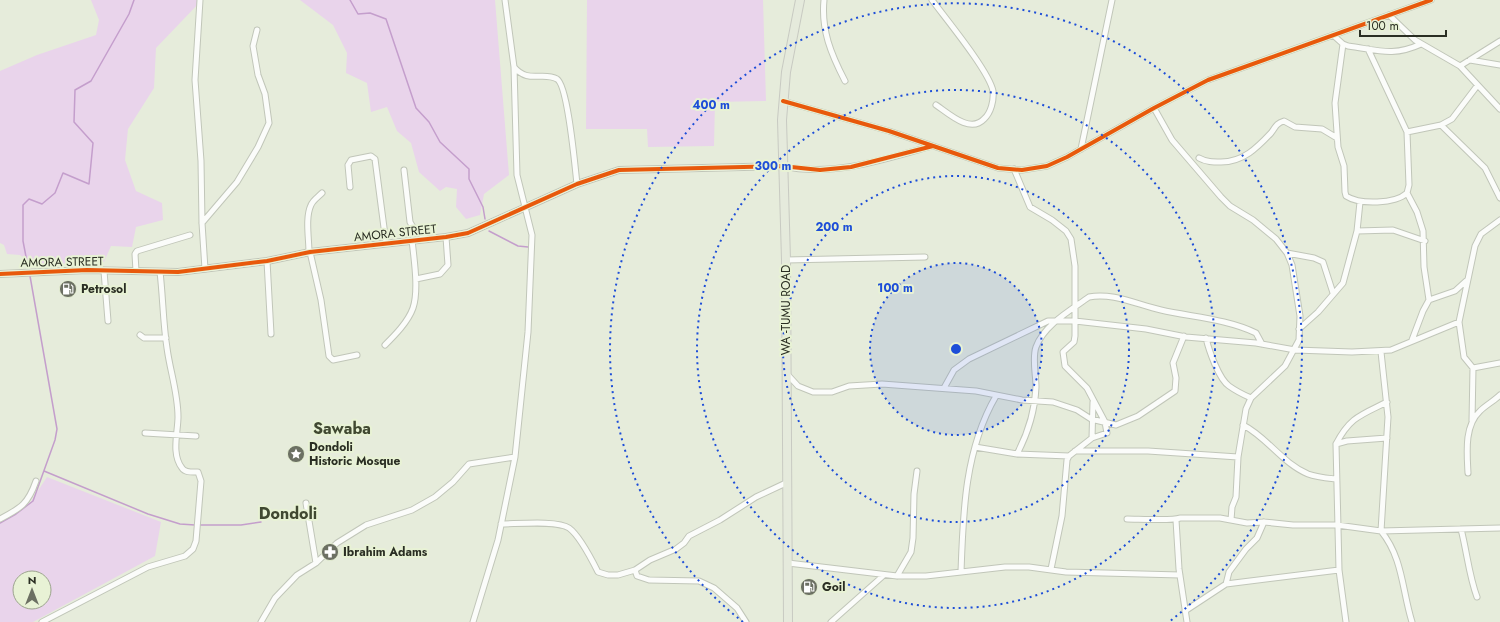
<svg xmlns="http://www.w3.org/2000/svg" width="1500" height="622" viewBox="0 0 1500 622" font-family="Jost,sans-serif">
	<style>
		.green { fill: #e9d4eb; fill-rule: evenodd }
		.lines { fill: none; stroke-linecap: round; stroke-linejoin: round }
		.stream { stroke: #c49ecc; stroke-width: 1.5 }
		.minor-casing { stroke: #c1c6b9; stroke-width: 7 }
		.tertiary-casing { stroke: #c1c6b9; stroke-width: 8 }
		.trunk-casing { stroke: #c8cac2; stroke-width: 10 }
		.minor { stroke: #fbfcfa; stroke-width: 5 }
		.tertiary { stroke: #fbfcfa; stroke-width: 6 }
		.trunk { stroke: #e5eadc; stroke-width: 8 }
		.cycleway-casing { stroke: #e8f2d5; stroke-width: 6 }
		.cycleway { stroke: #e8590c; stroke-width: 4 }
		.ring { fill: none; stroke: #1d4ed8; stroke-width: 2; stroke-dasharray: 2 4 }
		.labels { text-anchor: middle; stroke-width: 4; stroke-linejoin: round; paint-order: stroke }
		.street-label { font-size: 12px; fill: #2a2e23; stroke: #e8f2d5 }
		.poi-label { font-size: 12px; font-weight: bold; fill: #2a2e23; stroke: #e8f2d5; text-anchor: start }
		.district-label { font-size: 16px; font-weight: bold; fill: #404831; stroke: #e8f2d5 }
		.centre { fill: #1d4ed8; stroke: #e8f2d5; stroke-width: 2 }
		.ring-label { font-size: 12px; text-anchor: middle; font-weight: bold; fill: #1d4ed8; stroke: #e8f2d5; stroke-width: 4; stroke-linejoin: round; paint-order: stroke }
	</style>
	<rect width="100%" height="100%" fill="#e6ecdb"/>
	<path class="green" d="M 91,0 L 202,0 L 156,48 L 154,88 L 128,129 L 125,160 L 136,191 L 162,203 L 163,220 L 136,227 L 132,247 L 111,246 L 104,262 L 36,266 L 20,255 L 7,254 L 4,245 L 0,243 L 0,71 L 37,55 L 96,35 L 99,20 Z
		M 300,0 L 495,0 L 509,175 L 484,194 L 480,215 L 466,219 L 456,207 L 457,189 L 446,187 L 440,191 L 419,172 L 411,143 L 397,131 L 387,107 L 371,112 L 367,83 L 346,73 L 347,53 L 333,25 Z
		M 587,0 L 763,0 L 766,101 L 715,102 L 714,146 L 648,147 L 647,129 L 586,129 Z
		M 47,477 L 161,522 L 155,556 L 33,622 L 0,622 L 0,521 L 28,506 ZM 20,578 L 44,578 L 44,602 L 20,602 Z"/>
	<g class="lines">
		<path class="stream" d="M 350,0 L 358,14 L 370,13 L 386,19 L 416,108 L 429,122 L 440,142 L 469,169 L 469,179 L 483,207 L 485,219
			M 489,231 L 518,246 L 528,247
			M 28,267 L 23,241 L 23,205 L 29,199 L 42,204 L 55,193 L 63,173 L 89,184 L 93,143 L 74,122 L 75,90 L 91,81 L 129,14 L 134,0
			M 44,471 L 148,514 L 180,524 L 195,525
			M 0,523 L 16,514 L 33,501 L 55,440 L 57,429 L 30,276
			M 199,525 L 241,525 L 261,522"/>
		<g class="minor-casing">
			<path id="minor" d="M 200,0 L 195,80 L 201,161 L 202,223 L 205,269
				M 505,0 L 514,67 C 528,84 543,71 557,79 C 568,86 575,167 577,184
				M 824,0 C 821,30 831,54 845,81
				M 932,0 C 946,19 989,71 993,91 C 994,100 991,113 984,119 C 970,134 948,113 936,105
				M 1389,15 L 1415,40 L 1460,66 L 1500,109
				M 1333,35 L 1343,44 L 1348,46 C 1378,50 1393,57 1421,44
				M 1343,44 L 1335,103 L 1338,147 L 1344,166 L 1345,192 L 1346,196 C 1360,205 1395,204 1407,193 L 1409,185 L 1407,132 L 1368,49
				M 1470,60 L 1500,65
				M 1460,66 L 1500,41
				M 783,101 L 889,131 L 998,168 L 1022,170 L 1047,166 L 1067,157 L 1154,108 L 1208,80 L 1431,0
				M 1154,108 L 1172,140 L 1221,197 L 1230,206 L 1253,220 L 1276,239 L 1287,253 L 1292,265 L 1300,316 L 1299,340 L 1285,366 L 1251,398 L 1246,409 L 1238,457 L 1236,497 L 1232,507 L 1231,520
				M 1441,125 L 1485,168 L 1500,198
				M 1407,132 L 1441,125 L 1452,119 L 1477,86
				M 1081,149 L 1112,0
				M 1199,158 C 1206,162 1213,162 1221,162 C 1243,162 1257,148 1271,133 C 1276,127 1275,124 1284,121 L 1295,127 L 1322,129 L 1337,138
				M 782,166 C 833,177 883,160 932,146
				M 1014,169 L 1030,207 L 1052,220 L 1066,231 L 1071,239 L 1075,266 L 1075,336 L 1074,342 L 1063,352 L 1065,366 L 1087,388 L 1105,422 L 1107,433 L 1092,438 L 1069,456 L 1067,460 L 1062,516 L 1051,569
				M 404,170 L 410,222 L 414,229 L 427,239
				M 350,187 L 348,165 L 351,160 L 371,156 L 375,159 L 386,243
				M 1407,193 L 1417,212 L 1423,231 L 1424,267 L 1429,300
				M 1500,220 L 1481,234 L 1475,246 L 1459,322 L 1464,357 L 1473,368 L 1500,363
				M 202,223 L 237,182 L 258,147 L 269,123 L 265,94 L 258,75 L 253,46 L 257,30
				M 1357,231 L 1393,230 L 1425,241
				M 310,252 L 321,300 L 329,356 L 333,360 L 357,355
				M 309,253 C 309,238 305,218 311,205 C 313,200 318,197 322,193
				M 1287,253 L 1314,258 L 1323,262 L 1333,293
				M 786,260 L 925,257
				M 267,261 L 271,334
				M 104,271 L 108,321
				M 136,271 L 135,254 L 137,251 L 190,235
				M 416,279 L 440,274 L 448,265 L 446,237
				M 1299,329 L 1318,312 L 1343,283 L 1357,231 L 1360,202
				M 140,335 L 144,338 L 166,338
				M 1206,338 C 1209,351 1219,379 1229,386 C 1236,391 1244,395 1251,398
				M 1412,340 L 1423,311 L 1429,300 L 1455,291 L 1466,281
				M 385,345 C 395,335 408,322 413,308 C 419,290 414,259 412,240
				M 1381,352 L 1388,417 L 1381,531 C 1403,558 1402,590 1412,622
				M 787,374 L 798,386 L 813,392 L 832,392 L 849,386 L 882,384 L 976,391 L 1022,400 L 1053,402 L 1077,410 L 1091,419 L 1116,425 L 1138,416 L 1175,391 L 1176,378 L 1173,363 L 1184,336
				M 944,388 L 954,370 L 969,359 L 1048,321 L 1075,321 L 1146,329 L 1186,337 L 1256,343 L 1295,350 L 1352,352 L 1391,350 L 1459,322
				M 1472,421 L 1473,368
				M 1243,425 C 1267,437 1282,463 1308,474 C 1316,477 1326,478 1335,479
				M 145,433 L 196,436
				M 1092,438 L 1093,402
				M 1336,444 L 1347,441 L 1387,438
				M 975,447 L 1017,454 L 1069,456
				M 1075,451 L 1148,451 L 1238,457
				M 1017,454 C 1028,433 1035,410 1036,387 C 1036,375 1032,358 1036,347 C 1044,325 1071,310 1089,297 C 1112,292 1138,305 1161,310 C 1192,317 1227,319 1256,333 L 1262,344
				M 1468,473 C 1467,453 1464,426 1480,411 C 1486,405 1494,401 1500,395
				M 306,503 L 316,563
				M 0,519 C 21,508 28,504 36,481
				M 1127,519 C 1138,519 1174,521 1180,518 L 1220,518 L 1247,523 L 1264,522 L 1293,525 L 1337,525 L 1381,531 L 1500,528
				M 1176,520 L 1179,569 L 1187,622
				M 501,524 C 516,524 558,520 569,528 C 580,536 592,560 598,572 L 608,575 L 618,575 L 635,570 L 650,560 L 676,549 L 684,543 L 689,536 L 720,520 L 756,497 L 788,482
				M 1461,529 C 1467,552 1469,576 1477,597
				M 788,563 L 897,576 L 926,576 L 1005,567 L 1029,567 L 1066,572 L 1180,575
				M 635,570 L 637,576 L 649,580 L 699,581 L 714,588 L 737,608 L 746,622
				M 961,572 C 963,512 965,449 996,396
				M 897,576 L 911,552 L 913,538 L 914,494 L 917,471
				M 1226,584 L 1229,572 L 1246,549 L 1257,538 L 1264,522
				M 1185,611 L 1226,584 L 1339,570
				M 42,622 L 148,567 L 185,556 L 193,549 L 196,541 L 201,481 L 198,472 C 193,472 185,473 182,468 C 171,454 178,432 178,417 C 178,393 170,371 167,348 C 163,323 163,297 160,272
				M 261,622 L 275,598 L 297,575 L 316,563 L 337,543 L 366,525 L 412,510 L 435,497 L 453,482 L 469,464 L 515,457
				M 473,622 L 498,540 L 515,457 L 528,332 L 532,235 L 517,175 L 514,67
				M 831,622 L 884,575
				M 1346,622 L 1339,570 L 1336,444 C 1350,417 1361,415 1387,402"/>
		</g>
		<g class="tertiary-casing">
			<path id="tertiary" d="M 0,274 L 87,270 L 178,272 L 267,261 L 310,252 L 446,237 L 468,233 L 577,184 L 619,170 L 782,166"/>
		</g>
		<g class="trunk-casing">
			<path id="trunk" d="M 788,622 L 786,260 L 782,120 L 786,72 L 800,0"/>
		</g>
		<use href="#minor" class="minor"/>
		<use href="#tertiary" class="tertiary"/>
		<use href="#trunk" class="trunk"/>
		<g class="cycleway-casing">
			<path id="cycleway" d="M 783,101 L 889,131 L 998,168 L 1022,170 L 1047,166 L 1067,157 L 1154,108 L 1208,80 L 1431,0
				M 0,274 L 87,270 L 178,272 L 267,261 L 310,252 L 446,237 L 468,233 L 577,184 L 619,170 L 782,166 L 820,170 L 851,167 L 933,146"/>
		</g>
		<use href="#cycleway" class="cycleway"/>
	</g>
	<circle cx="956" cy="349" r="86" fill="#1d4ed8" fill-opacity=".12"/>
	<g class="ring">
		<circle cx="956" cy="349" r="86"/>
		<circle cx="956" cy="349" r="173"/>
		<circle cx="956" cy="349" r="259"/>
		<path d="M743 622A346 346 0 1 1 1169 622"/>
	</g>
	<defs>
		<g id="fuel-disc" transform="scale(0.9)"><circle r="9.5" fill="#6c7063" stroke="#e8f2d5"/><path d="M-5.5-6h7V0h2V4h1.3V-2.5L3-4.5l.8-.8L6-3V5H2.5V1h-1V6h-7ZM-4.2-4.7v3.2H.2V-4.7Z" fill="#fff"/></g>
		<g id="sight-disc" transform="scale(0.9)"><circle r="9.5" fill="#6c7063" stroke="#e8f2d5"/><path d="M0-6L1.8-2.2L6-1.7L2.9 1.2L3.7 5.4L0 3.3L-3.7 5.4L-2.9 1.2L-6-1.7L-1.8-2.2Z" fill="#fff"/></g>
		<g id="pharmacy-disc" transform="scale(0.9)"><circle r="9.5" fill="#6c7063" stroke="#e8f2d5"/><path d="M-2-6h4v4h4v4h-4v4h-4v-4h-4v-4h4Z" fill="#fff"/></g>
	</defs>
	<g fill-rule="evenodd">
		<use href="#fuel-disc" x="68" y="289"/>
		<use href="#sight-disc" x="296" y="454"/>
		<use href="#pharmacy-disc" x="330" y="552"/>
		<use href="#fuel-disc" x="809" y="587"/>
	</g>
	<g class="labels">
		<g class="street-label">
			<text transform="translate(395 233) rotate(-6)" y="4">AMORA STREET</text>
			<text transform="translate(62 262) rotate(-1)" y="4">AMORA STREET</text>
			<text transform="translate(786 310) rotate(-90)" y="4">WA -TUMU ROAD</text>
		</g>
		<g class="poi-label">
			<text x="81" y="293">Petrosol</text>
			<text x="309" y="451">Dondoli<tspan x="309" dy="14">Historic Mosque</tspan></text>
			<text x="343" y="556">Ibrahim Adams</text>
			<text x="822" y="591">Goil</text>
		</g>
		<g class="district-label">
			<text x="342" y="434">Sawaba</text>
			<text x="288" y="519">Dondoli</text>
		</g>
	</g>
	<circle cx="956" cy="349" r="6" class="centre"/>
	<g class="ring-label">
		<text x="711" y="109">400 m</text>
		<text x="773" y="170">300 m</text>
		<text x="834" y="231">200 m</text>
		<text x="895" y="292">100 m</text>
	</g>
	<g transform="translate(32 590)"><circle r="19" fill="#e8f2d5" stroke="#9ca48e"/>
	<path d="M0-3L7 15L0 10L-7 15Z" fill="#6c7063"/>
	<text y="-6" font-size="11" font-weight="bold" text-anchor="middle" fill="#2a2e23">N</text>
	</g>
	<path d="M1360 30v6h86v-6" fill="none" stroke="#2a2e23" stroke-width="2"/>
	<text x="1366" y="30" font-size="12" fill="#2a2e23" stroke="#e8f2d5" stroke-width="3" paint-order="stroke">100 m</text>
</svg>
